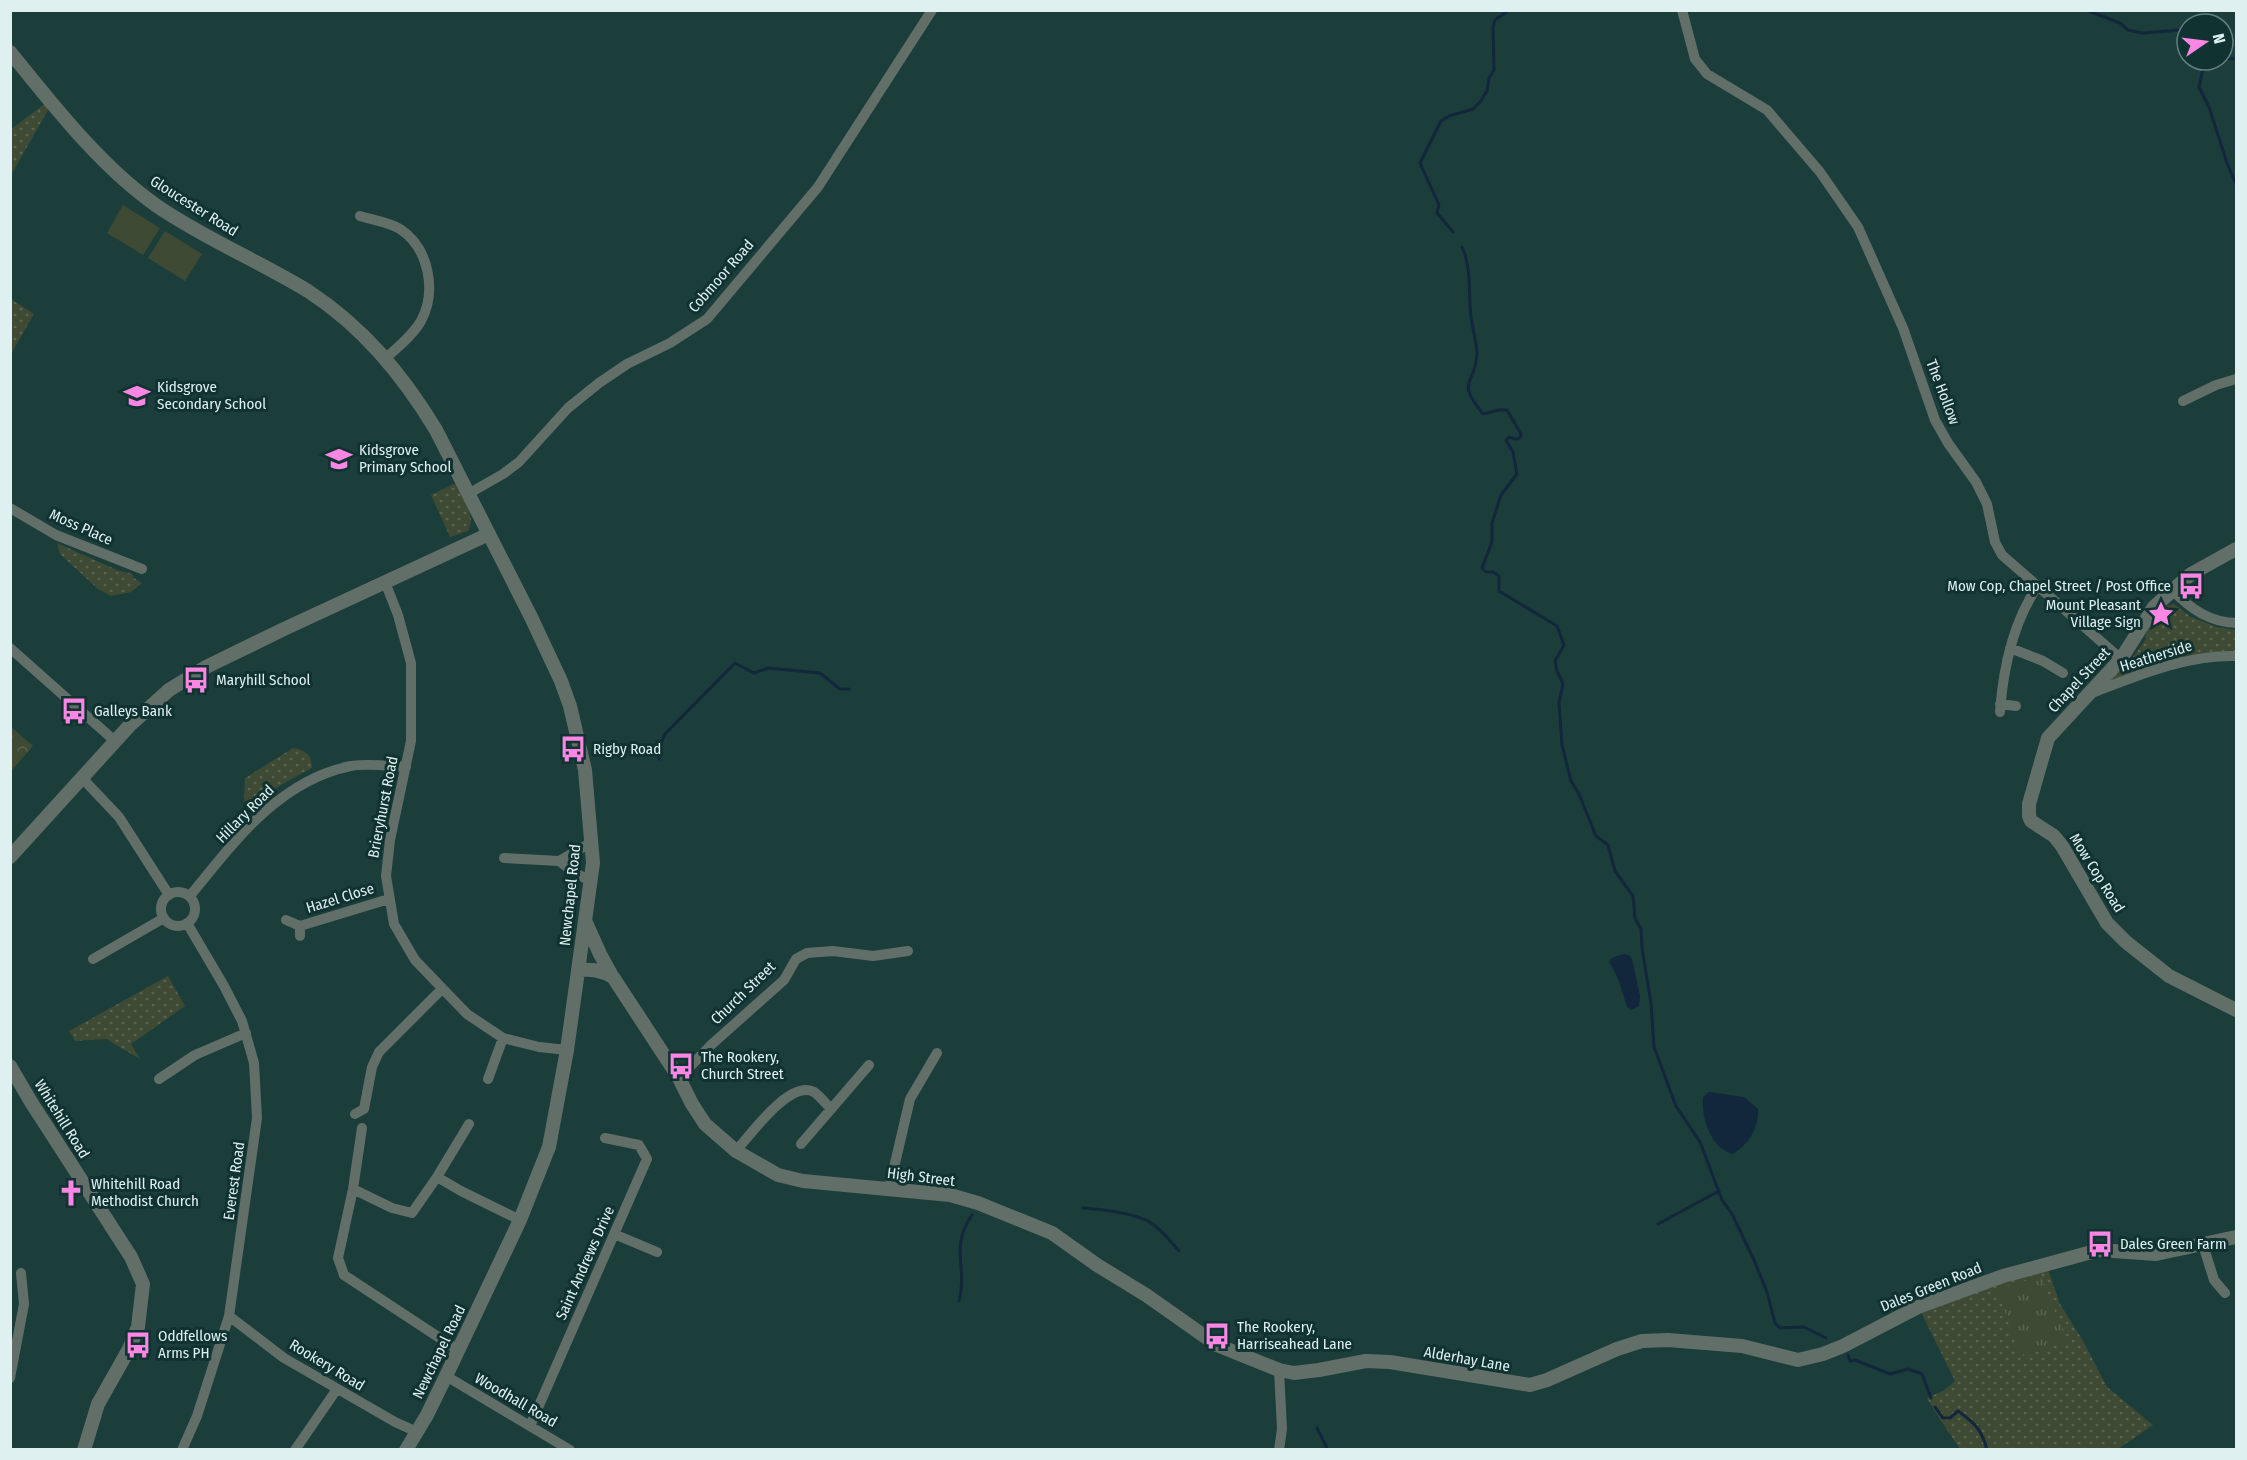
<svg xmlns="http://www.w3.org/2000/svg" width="2247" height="1460" viewBox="0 0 2247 1460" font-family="'Fira Sans Condensed',sans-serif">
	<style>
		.grass { fill: url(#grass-dots) }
		.forest { fill: url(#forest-crowns) }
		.park { fill: url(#park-tufts) }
		.pitch { fill: #3e4a34 }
		.water { fill: #12273b }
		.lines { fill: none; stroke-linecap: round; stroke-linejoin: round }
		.stream { stroke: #12273b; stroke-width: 3 }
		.minor { stroke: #626f68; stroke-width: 10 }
		.tertiary { stroke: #626f68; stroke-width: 14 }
		.labels { text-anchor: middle; stroke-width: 6; stroke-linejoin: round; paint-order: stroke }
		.street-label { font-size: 15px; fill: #def0ef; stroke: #103331 }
		.poi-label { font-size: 15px; fill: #def0ef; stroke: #103331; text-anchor: start }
	</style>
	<defs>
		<pattern id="grass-dots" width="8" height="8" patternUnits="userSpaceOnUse" patternTransform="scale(1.5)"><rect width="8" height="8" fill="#3e4a34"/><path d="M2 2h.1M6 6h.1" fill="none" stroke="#596452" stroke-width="1.8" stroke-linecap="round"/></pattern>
		<pattern id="forest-crowns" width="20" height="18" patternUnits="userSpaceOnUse" patternTransform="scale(1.5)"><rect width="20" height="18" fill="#3e4a34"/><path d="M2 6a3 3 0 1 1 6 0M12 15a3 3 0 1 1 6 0" fill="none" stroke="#596452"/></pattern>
		<pattern id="park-tufts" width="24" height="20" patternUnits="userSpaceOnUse" patternTransform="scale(1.5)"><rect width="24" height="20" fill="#3e4a34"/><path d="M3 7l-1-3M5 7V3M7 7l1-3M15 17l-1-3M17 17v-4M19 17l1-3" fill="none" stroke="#596452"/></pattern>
	</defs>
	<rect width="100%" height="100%" fill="#1b3e3b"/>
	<path class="grass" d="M 50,100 L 52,103 L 11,175 L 11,129 Z
		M 11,299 L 34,314 L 11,354 Z
		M 456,483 C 463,497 477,516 468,531 L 450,537 L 431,495 Z
		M 57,543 L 117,570 L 132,574 L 134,578 L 142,583 L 131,592 L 111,596 L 98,589 L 60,554 Z
		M 2174,604 L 2191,617 L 2217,627 L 2236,630 L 2236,653 L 2104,686 L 2120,670 L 2123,671 L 2146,639 L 2145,637 C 2149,625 2160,605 2174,604 Z
		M 293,748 C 306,750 312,755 312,768 C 293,779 265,789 257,812 L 253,813 L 247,809 L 244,798 L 245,778 Z
		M 168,976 L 185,1006 L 131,1044 L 140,1059 L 106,1039 L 75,1041 L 69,1031 Z
		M 2047,1266 L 2060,1304 L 2082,1339 L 2107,1387 L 2153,1425 L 2118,1449 L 1960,1449 C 1949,1432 1937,1416 1927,1398 L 1943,1391 L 1955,1381 L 1920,1310 Z"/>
	<path class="forest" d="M 11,727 L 33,746 L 11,771 Z"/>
	<path class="park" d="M 2042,1276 L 2049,1299 L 2069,1341 L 2020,1357 L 1997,1288 Z"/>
	<path class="pitch" d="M 123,205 L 160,228 L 143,255 L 107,233 Z
		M 165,231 L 202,254 L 185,281 L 148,258 Z"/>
	<path class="water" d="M 1623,954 L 1629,955 L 1632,959 L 1640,996 L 1639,1006 L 1631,1010 L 1627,1007 C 1622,991 1619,977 1609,962 L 1612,958 Z
		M 1709,1092 L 1744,1097 L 1758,1109 C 1759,1128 1749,1144 1733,1154 C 1711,1149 1701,1118 1703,1097 Z"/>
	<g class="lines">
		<path class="stream" d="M 2086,10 L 2120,23 L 2128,30 L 2143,33 L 2180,30
			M 2223,58 L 2236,59
			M 2205,60 L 2199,87 L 2209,107 L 2227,163 L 2236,184
			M 1453,232 L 1437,213 L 1439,205 L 1420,163 L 1441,121 L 1449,116 L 1473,109 L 1480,102 L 1487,91 L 1489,78 L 1494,70 L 1493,27 L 1495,20 L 1509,10
			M 1462,247 C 1472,268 1468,293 1471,316 C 1472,327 1477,344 1477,354 C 1475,387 1455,379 1483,414 L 1499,410 L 1507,410 L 1521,434 L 1520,438 L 1515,439 L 1509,437 L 1506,440 L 1513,452 L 1517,474 L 1501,495 L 1492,523 L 1492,542 L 1482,568 L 1486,572 L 1493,572 L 1499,576 L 1499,591 L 1557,626 L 1564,645 L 1555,661 L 1557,671 L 1563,684 L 1559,703 L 1562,745 L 1571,781 L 1579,794 L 1596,836 L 1608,845 L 1615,871 L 1633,896 L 1635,918 L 1641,929 L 1642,948 L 1651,1003 L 1654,1047 L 1676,1106 L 1700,1142 L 1722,1200 L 1732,1214 L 1754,1260 L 1767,1292 L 1775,1323 L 1780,1328 L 1804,1327 L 1826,1338
			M 659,759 L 659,748 L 665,734 L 735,663 L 754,673 L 768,668 L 820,673 L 840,689 L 849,689
			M 1083,1208 C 1102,1209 1131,1213 1148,1221 C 1161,1228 1170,1241 1179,1251
			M 1658,1224 L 1719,1191
			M 959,1301 C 968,1266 949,1248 972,1215
			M 1848,1355 L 1850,1361 L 1855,1360 L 1890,1374 L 1908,1369 L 1922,1374 L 1931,1398
			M 1935,1407 L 1943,1418 L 1950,1418 L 1958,1411 C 1975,1423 1982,1430 1987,1450
			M 1317,1428 L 1328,1450"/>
		<path class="minor" d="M 1682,10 L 1695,59 L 1707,74 L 1767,110 L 1820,172 L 1858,227 L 1903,328 L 1935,420 L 1948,443 L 1976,482 L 1987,504 L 1995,542 L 2002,555 L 2121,659
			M 360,216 C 373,220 389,222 400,229 C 429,248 437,291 421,321 C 413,335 398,347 386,358
			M 2183,401 L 2216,385 L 2236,379
			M 468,494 L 503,474 L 519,462 L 568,408 L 599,383 L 627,364 L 670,343 L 707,319 L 818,187 L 932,10
			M 10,508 L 56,535 L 142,569
			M 385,582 L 398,615 L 411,663 L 411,741 L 390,840 L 386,876 L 394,924 L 415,960 L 467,1014 L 503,1038 L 539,1047 L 567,1050
			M 2172,590 C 2191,609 2209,622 2236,623
			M 10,648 L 116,742
			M 2010,648 L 2043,661 L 2063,673
			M 2092,693 C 2139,675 2185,655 2236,656
			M 2000,704 L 2016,706
			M 2000,712 C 2003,670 2013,623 2037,587
			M 83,779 L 119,817 L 169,895
			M 504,858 L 559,861 L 575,873 L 591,881
			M 559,861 L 592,842
			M161 909a17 17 0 1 1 34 0a17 17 0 1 1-34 0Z
			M 190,896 C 233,843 279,780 351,766 C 369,763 388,766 406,767
			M 286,920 L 300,926 L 300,936
			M 300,926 L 389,899
			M 93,959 L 164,918
			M 679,1078 L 711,1045 L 784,980 L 796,959 L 807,953 L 833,951 L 873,956 L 908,951
			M 159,1079 L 195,1055 L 246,1033
			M 488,1079 L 503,1038
			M 355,1114 L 364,1109 L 372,1067 L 379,1052 L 442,989
			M 362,1128 L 353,1189 L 338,1258 L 344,1275 L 458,1350
			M 801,1144 L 869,1065
			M 736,1151 C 751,1134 790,1079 814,1092 C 820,1096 826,1104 831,1109
			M 437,1177 L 469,1124
			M 353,1189 L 392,1208 L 412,1213 L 437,1177 L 461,1191 L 520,1220
			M 889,1189 L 910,1099 L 937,1053
			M 614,1234 L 657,1252
			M 2203,1245 L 2214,1280 L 2225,1293
			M 229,1316 L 284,1358 L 395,1422 L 417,1432
			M 446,1376 L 570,1450
			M 10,1378 L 24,1304 L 21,1273
			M 530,1426 L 647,1159 L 639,1145 L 605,1138
			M 182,1450 L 197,1416 L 229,1316 L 257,1118 L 254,1063 L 242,1021 L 224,986 L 187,923
			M 295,1450 L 337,1389
			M 1279,1450 L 1282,1429 L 1279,1370"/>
		<path class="tertiary" d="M 10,52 C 53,105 101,167 157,206 C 205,239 259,261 308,291 C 363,327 402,374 436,430 L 531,617 L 561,681 L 570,706 L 585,770 L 593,863 L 567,1050 L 549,1147 L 520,1220 L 446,1376 L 427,1415 L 406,1450
			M 2236,549 L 2191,574 L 2154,607 L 2121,659 L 2048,738 L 2029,804 L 2029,816 L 2031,821 L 2054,836 L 2062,846 L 2107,923 L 2126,942 L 2169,976 L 2236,1010
			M 10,857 L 130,725 L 169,690 L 206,667 L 284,629 L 489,534
			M 586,923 L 600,954 L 612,976
			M 579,970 C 592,969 601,970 613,977 L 679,1078 L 692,1104 L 705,1124 L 736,1151 L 778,1175 L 803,1181 L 950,1195 L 978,1203 L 1052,1233 L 1097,1265 L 1146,1295 L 1217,1345 L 1279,1370 L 1294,1373 L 1319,1370 L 1366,1361 L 1390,1362 L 1530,1385 L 1547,1380 L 1617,1349 L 1642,1341 L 1668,1340 L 1742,1346 L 1798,1360 L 1823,1354 L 1843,1346 L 1918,1307 L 2003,1276 L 2044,1265 L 2099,1250 L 2156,1254 L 2236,1237
			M 10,1066 L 31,1102 L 131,1257 L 143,1284 L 138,1327 L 129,1349 L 98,1404 L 84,1450"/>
	</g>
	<defs>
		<g id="school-bare" transform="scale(2.07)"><path d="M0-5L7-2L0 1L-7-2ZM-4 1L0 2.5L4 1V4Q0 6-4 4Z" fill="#fc86e4" stroke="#103331" stroke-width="2.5" paint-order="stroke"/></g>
		<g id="bus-bare" transform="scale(2.07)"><path d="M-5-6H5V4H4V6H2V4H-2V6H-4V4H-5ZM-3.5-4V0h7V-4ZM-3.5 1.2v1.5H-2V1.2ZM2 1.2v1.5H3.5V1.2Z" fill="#fc86e4" stroke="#103331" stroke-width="2.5" paint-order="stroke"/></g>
		<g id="sight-bare" transform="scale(2.07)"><path d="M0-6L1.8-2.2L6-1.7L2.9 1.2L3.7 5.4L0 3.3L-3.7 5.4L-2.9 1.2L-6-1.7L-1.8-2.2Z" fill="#fc86e4" stroke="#103331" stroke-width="2.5" paint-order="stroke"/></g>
		<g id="church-bare" transform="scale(2.07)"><path d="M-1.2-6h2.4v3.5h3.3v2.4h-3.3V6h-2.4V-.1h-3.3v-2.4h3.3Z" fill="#fc86e4" stroke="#103331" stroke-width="2.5" paint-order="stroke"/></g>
	</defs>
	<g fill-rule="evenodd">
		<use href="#school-bare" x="137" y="396"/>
		<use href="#school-bare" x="339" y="459"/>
		<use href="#bus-bare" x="2191" y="586"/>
		<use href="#sight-bare" x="2161" y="614"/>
		<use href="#bus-bare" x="196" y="680"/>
		<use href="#bus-bare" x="74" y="711"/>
		<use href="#bus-bare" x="573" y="749"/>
		<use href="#bus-bare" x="681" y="1066"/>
		<use href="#church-bare" x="71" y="1193"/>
		<use href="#bus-bare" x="2100" y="1244"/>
		<use href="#bus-bare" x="1217" y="1336"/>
		<use href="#bus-bare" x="138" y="1345"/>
	</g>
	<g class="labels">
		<g class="street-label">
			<text transform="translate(194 206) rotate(32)" y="5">Gloucester Road</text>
			<text transform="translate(721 276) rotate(-49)" y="5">Cobmoor Road</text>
			<text transform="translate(1943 392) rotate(69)" y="5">The Hollow</text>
			<text transform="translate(81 527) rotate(24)" y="5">Moss Place</text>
			<text transform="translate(2156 656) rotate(-17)" y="5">Heatherside</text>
			<text transform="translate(2079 680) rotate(-47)" y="5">Chapel Street</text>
			<text transform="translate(383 807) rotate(-79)" y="5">Brieryhurst Road</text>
			<text transform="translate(245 814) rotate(-45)" y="5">Hillary Road</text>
			<text transform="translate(2097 873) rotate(58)" y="5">Mow Cop Road</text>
			<text transform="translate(570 895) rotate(-84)" y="5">Newchapel Road</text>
			<text transform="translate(340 898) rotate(-17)" y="5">Hazel Close</text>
			<text transform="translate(743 993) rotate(-44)" y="5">Church Street</text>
			<text transform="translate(62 1119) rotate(58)" y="5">Whitehill Road</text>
			<text transform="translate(921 1177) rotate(7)" y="5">High Street</text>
			<text transform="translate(234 1181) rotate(-82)" y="5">Everest Road</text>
			<text transform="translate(585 1263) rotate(-66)" y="5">Saint Andrews Drive</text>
			<text transform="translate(1931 1287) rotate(-22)" y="5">Dales Green Road</text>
			<text transform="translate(439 1352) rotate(-64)" y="5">Newchapel Road</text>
			<text transform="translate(1467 1359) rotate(10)" y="5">Alderhay Lane</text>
			<text transform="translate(327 1365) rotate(31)" y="5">Rookery Road</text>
			<text transform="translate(516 1400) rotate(30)" y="5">Woodhall Road</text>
		</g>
		<g class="poi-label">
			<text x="157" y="392">Kidsgrove<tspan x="157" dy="17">Secondary School</tspan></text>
			<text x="359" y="455">Kidsgrove<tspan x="359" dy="17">Primary School</tspan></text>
			<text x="2171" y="591" text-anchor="end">Mow Cop, Chapel Street / Post Office</text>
			<text x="2141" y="610" text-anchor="end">Mount Pleasant<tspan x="2141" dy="17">Village Sign</tspan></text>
			<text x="216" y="685">Maryhill School</text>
			<text x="94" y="716">Galleys Bank</text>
			<text x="593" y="754">Rigby Road</text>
			<text x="701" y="1062">The Rookery,<tspan x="701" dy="17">Church Street</tspan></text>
			<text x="91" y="1189">Whitehill Road<tspan x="91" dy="17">Methodist Church</tspan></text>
			<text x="2120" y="1249">Dales Green Farm</text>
			<text x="1237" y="1332">The Rookery,<tspan x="1237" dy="17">Harriseahead Lane</tspan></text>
			<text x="158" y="1341">Oddfellows<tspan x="158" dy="17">Arms PH</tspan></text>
		</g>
	</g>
	<rect width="2247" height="1460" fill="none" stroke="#def0ef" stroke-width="24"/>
	<g transform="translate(2205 42) rotate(76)"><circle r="28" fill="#103331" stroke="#627f7d" stroke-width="1.5"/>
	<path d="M0-4.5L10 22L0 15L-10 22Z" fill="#fc86e4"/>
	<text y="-9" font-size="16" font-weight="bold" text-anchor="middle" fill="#def0ef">N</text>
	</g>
</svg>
